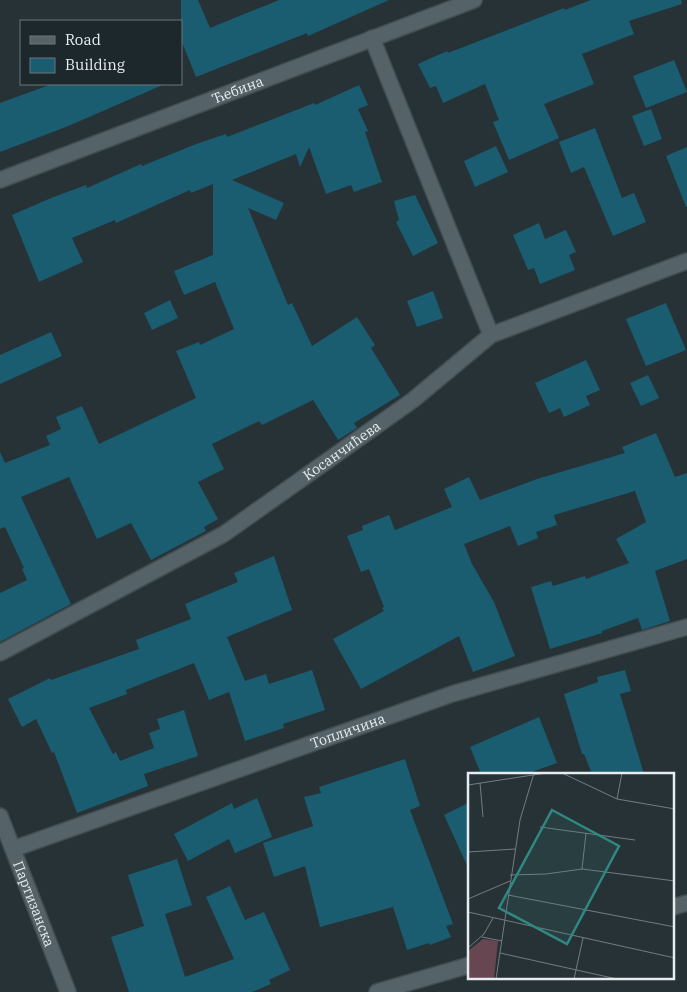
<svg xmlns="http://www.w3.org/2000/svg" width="687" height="992" viewBox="0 0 687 992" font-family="'IBM Plex Serif',serif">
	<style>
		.building { fill: #1a5c70 }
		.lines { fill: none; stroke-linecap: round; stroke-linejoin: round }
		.minor-casing { stroke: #424d50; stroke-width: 18 }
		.minor { stroke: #556267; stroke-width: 15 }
		.labels { text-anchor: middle; stroke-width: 5; stroke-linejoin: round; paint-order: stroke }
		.street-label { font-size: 14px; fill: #e5edef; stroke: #1d282d }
		.inset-road { fill: none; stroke: #737d81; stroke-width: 1 }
		.view { fill: #2f8881; fill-opacity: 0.15; stroke: #2f8881; stroke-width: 2.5 }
		.inset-edge { fill: none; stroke: #e5edef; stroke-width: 2.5 }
	</style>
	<rect width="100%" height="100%" fill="#273237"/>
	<path class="building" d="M 181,0 L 198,0 L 210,28 L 279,0 L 389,0 L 308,36 L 307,33 L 196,77 L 181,40 Z
		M 591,0 L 681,0 L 682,4 L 629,21 L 634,34 L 582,54 L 594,84 L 544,104 L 559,138 L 509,160 L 493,122 L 499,120 L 485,84 L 443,103 L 436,86 L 430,88 L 418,64 L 447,51 L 448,53 L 564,8 L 565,10 Z
		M 674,60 L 687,92 L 646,108 L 633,76 Z
		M 52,84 L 165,84 L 66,127 L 0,152 L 0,103 Z
		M 359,85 L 368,105 L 358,109 L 368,131 L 365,132 L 382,182 L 354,192 L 351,185 L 326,194 L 309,147 L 300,167 L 296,154 L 232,180 L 284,203 L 276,220 L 248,208 L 288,305 L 292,303 L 312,346 L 357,317 L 375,345 L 371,348 L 400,395 L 354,423 L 357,428 L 338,440 L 313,400 L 262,425 L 259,421 L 212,444 L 224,469 L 198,482 L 218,519 L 204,527 L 206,531 L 151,560 L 131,523 L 97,539 L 69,477 L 21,497 L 71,604 L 0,642 L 0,593 L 27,580 L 22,569 L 24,568 L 5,527 L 0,529 L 0,452 L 5,463 L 50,445 L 46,436 L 61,429 L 56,417 L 82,406 L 99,444 L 196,398 L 176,351 L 199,342 L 200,345 L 234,329 L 215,282 L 184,295 L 174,271 L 213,255 L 213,184 L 191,193 L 190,190 L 116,223 L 115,220 L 72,238 L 83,262 L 39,282 L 12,215 L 51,198 L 86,185 L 87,188 L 141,164 L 142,166 L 196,144 L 226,134 L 227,137 L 314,103 L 315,105 Z
		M 651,109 L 662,139 L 644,146 L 632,116 Z
		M 595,128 L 622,198 L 634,193 L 646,222 L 613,236 L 584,167 L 571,173 L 559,142 Z
		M 496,146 L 508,172 L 475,187 L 464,161 Z
		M 687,147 L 687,207 L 686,207 L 666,156 Z
		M 415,195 L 438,243 L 413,256 L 396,222 L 399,220 L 394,201 Z
		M 539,223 L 545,239 L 566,230 L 576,252 L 569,255 L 575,270 L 540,284 L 534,268 L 528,270 L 513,235 Z
		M 433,291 L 443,318 L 417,327 L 407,301 Z
		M 170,300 L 178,318 L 152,330 L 144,313 Z
		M 666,303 L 686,350 L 646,366 L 626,319 Z
		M 51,332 L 62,356 L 0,384 L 0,355 Z
		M 586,360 L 600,390 L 586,396 L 590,405 L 564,417 L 560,408 L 549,413 L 535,383 Z
		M 648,375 L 659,398 L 641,406 L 630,383 Z
		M 656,433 L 675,477 L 687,473 L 687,559 L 655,571 L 670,621 L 642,630 L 638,618 L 602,631 L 602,633 L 550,649 L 531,587 L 551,581 L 553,586 L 585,576 L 586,579 L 629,563 L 616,539 L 646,522 L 635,491 L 554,515 L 557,525 L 536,532 L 538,538 L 518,546 L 510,526 L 464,544 L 472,564 L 494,602 L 515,656 L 473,672 L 459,636 L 361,689 L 333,639 L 384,611 L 382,608 L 384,607 L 369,569 L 361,572 L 347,536 L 363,530 L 362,526 L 389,515 L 395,530 L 452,507 L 444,489 L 469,477 L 480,500 L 537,479 L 625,453 L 622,447 Z
		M 274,556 L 292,610 L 227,637 L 245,681 L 266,674 L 269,684 L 312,670 L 325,710 L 283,724 L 284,728 L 245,741 L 229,692 L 209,700 L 194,663 L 126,690 L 127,694 L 89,708 L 113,754 L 116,752 L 120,761 L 154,748 L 149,733 L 160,729 L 157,719 L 184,710 L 198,756 L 144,774 L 148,786 L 77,813 L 54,752 L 52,753 L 36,719 L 22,727 L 8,699 L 50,678 L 51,680 L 139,649 L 136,640 L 191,619 L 185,604 L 238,582 L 234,573 Z
		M 625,670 L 631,691 L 620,694 L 644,774 L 592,774 L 584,754 L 582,754 L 564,694 L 598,682 L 597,677 Z
		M 539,717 L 557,763 L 526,774 L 481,774 L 470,747 Z
		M 405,759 L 420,806 L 410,810 L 453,924 L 446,926 L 451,937 L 430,945 L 429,943 L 407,950 L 393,907 L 320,927 L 305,866 L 274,877 L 263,843 L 313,826 L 304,797 L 321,793 L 319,787 Z
		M 257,798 L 272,837 L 235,853 L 229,839 L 188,861 L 174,834 L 232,803 L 234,809 Z
		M 470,802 L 470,872 L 444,815 Z
		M 177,859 L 192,905 L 165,914 L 185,977 L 234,959 L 206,897 L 230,886 L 245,920 L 264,912 L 290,970 L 269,980 L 271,984 L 252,992 L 129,992 L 111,937 L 144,926 L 128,875 Z"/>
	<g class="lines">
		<g class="minor-casing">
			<g id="minor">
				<path d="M 372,38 L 491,335"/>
				<path id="s1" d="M 0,180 L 474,0"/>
				<path id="s2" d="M 0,653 L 224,534 L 413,400 L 491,335 L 687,261"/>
				<path id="s3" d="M 0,816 L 68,992"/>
				<path id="s4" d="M 13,849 L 452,694 L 687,627"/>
				<path d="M 673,907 L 687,903"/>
				<path d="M 377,992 L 470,965"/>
			</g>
		</g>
		<use href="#minor" class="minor"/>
	</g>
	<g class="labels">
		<g class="street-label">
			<text dy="5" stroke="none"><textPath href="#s1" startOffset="254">Ћебина</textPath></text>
			<text dy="5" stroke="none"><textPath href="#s2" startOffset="398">Косанчићева</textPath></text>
			<text dy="5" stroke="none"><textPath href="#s4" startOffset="355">Топличина</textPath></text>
			<text dy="5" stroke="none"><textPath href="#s3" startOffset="94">Партизанска</textPath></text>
		</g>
	</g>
	<g transform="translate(468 773)">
		<rect width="206" height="206" fill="#273237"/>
		<path d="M 15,166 L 30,168 L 26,206 L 0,206 L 0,178 Z" fill="#684651"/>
		<path class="inset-road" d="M 94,0 L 149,26 L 207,36M 12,10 L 15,44M 0,12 L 78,0M 149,26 L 154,0M 72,54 L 167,67M 0,79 L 47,76M 114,96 L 118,60M 42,102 L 78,101 L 114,96 L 207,108M 40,122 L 207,154M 0,126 L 42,108M 0,139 L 207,185M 14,164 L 34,168M 0,175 L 16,161 L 25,145M 32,180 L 149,206M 28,206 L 52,47 L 66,0M 106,206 L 115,165"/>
		<path class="view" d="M 84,37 L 151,73 L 99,171 L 31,135 Z"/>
		<rect width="206" height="206" class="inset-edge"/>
	</g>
	<rect x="20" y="20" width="162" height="65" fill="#1d282d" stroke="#6d777b"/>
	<rect x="30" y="36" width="25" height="8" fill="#556267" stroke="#6d777b"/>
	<text x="65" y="45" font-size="15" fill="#e5edef">Road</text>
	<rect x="30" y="58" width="25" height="15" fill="#1a5c70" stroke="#6d777b"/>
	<text x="65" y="70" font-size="15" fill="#e5edef">Building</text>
</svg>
